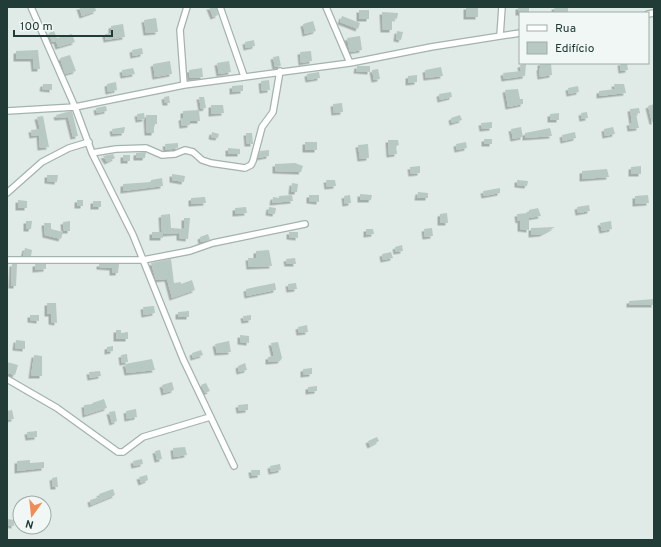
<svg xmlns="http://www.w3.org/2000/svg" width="661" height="547" viewBox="0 0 661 547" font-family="Overpass,sans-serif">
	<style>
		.building { fill: #b8c8c3; filter: url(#shadow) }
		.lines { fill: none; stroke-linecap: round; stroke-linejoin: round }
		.street-casing { stroke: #a3b3ae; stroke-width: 8 }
		.street { stroke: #fff; stroke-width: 5.5 }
	</style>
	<defs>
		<filter id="shadow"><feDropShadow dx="-2.5" dy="2.5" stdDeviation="0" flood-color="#0004"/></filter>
	</defs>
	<rect width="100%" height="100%" fill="#e0ebe7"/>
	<path class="building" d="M 79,7 L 95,7 L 96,11 L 82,16 Z
		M 209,7 L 216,7 L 218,15 L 213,17 Z
		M 466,7 L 478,7 L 478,17 L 466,17 Z
		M 518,7 L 529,7 L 529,13 L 518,13 Z
		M 554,7 L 568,7 L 568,12 L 555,13 Z
		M 359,10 L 369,10 L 369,19 L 359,19 Z
		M 382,12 L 398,13 L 397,19 L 394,18 L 394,21 L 392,21 L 392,30 L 383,30 Z
		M 342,16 L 360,23 L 358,29 L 340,22 Z
		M 156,18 L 158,32 L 146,33 L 144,20 Z
		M 313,21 L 316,31 L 305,34 L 303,24 Z
		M 123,24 L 125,37 L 106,40 L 105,34 L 111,33 L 111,26 Z
		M 54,31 L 57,38 L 72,34 L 75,42 L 58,47 L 56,41 L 52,42 L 49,33 Z
		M 397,31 L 403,32 L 401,40 L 396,39 Z
		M 360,36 L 362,50 L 350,52 L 347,38 Z
		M 254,40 L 255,46 L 246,48 L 245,42 Z
		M 142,48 L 143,54 L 133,56 L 132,50 Z
		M 38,50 L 40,69 L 34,69 L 33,59 L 16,59 L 16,51 Z
		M 311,51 L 312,61 L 301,63 L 300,52 Z
		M 70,55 L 76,71 L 65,74 L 60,58 Z
		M 279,56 L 281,66 L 275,67 L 273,57 Z
		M 170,61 L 172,74 L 155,77 L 153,64 Z
		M 229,61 L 231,72 L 219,74 L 217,63 Z
		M 540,63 L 551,63 L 552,75 L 540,77 L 539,68 L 540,68 Z
		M 620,63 L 627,63 L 628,70 L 621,71 Z
		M 526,64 L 525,76 L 504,79 L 503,73 L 521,71 L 520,65 Z
		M 357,66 L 370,66 L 370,72 L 356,71 Z
		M 441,67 L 443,76 L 426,78 L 425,70 Z
		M 133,68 L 135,74 L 123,76 L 122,70 Z
		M 202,68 L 203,77 L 190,78 L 189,70 Z
		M 378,69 L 380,79 L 374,80 L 372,70 Z
		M 319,72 L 320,78 L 308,80 L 307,74 Z
		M 417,75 L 417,82 L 408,83 L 408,76 Z
		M 269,80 L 270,90 L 262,91 L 261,81 Z
		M 116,82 L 117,90 L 108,92 L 107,84 Z
		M 43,84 L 52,84 L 52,90 L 42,89 Z
		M 614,84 L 624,84 L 626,93 L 599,96 L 599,91 L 615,89 Z
		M 243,85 L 243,91 L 232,92 L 232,86 Z
		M 578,86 L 579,92 L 569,94 L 568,88 Z
		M 518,89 L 520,99 L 523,99 L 523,104 L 508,107 L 505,90 Z
		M 451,92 L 452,97 L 440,100 L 439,94 Z
		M 169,96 L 170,103 L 165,103 L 164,97 Z
		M 199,97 L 204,97 L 206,108 L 201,109 Z
		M 342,103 L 343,112 L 334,113 L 333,104 Z
		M 654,104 L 654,122 L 652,122 L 648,106 Z
		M 211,105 L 223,105 L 224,113 L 211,114 Z
		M 106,106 L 107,111 L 97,113 L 96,108 Z
		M 639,108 L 640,113 L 636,114 L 639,128 L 630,129 L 629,123 L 632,123 L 630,109 Z
		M 199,110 L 200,121 L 190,121 L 190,125 L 182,126 L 181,118 L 183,118 L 183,111 Z
		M 67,112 L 72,111 L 78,136 L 73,137 L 68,117 L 57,118 L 56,115 Z
		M 587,112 L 588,118 L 582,119 L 581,113 Z
		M 144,113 L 145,119 L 138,120 L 137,114 Z
		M 559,113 L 559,120 L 550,120 L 550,114 Z
		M 146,115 L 157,115 L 157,124 L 154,124 L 154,133 L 147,133 Z
		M 460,115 L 462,120 L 452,123 L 451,118 Z
		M 43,116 L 49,147 L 40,148 L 39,135 L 32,136 L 31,130 L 40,129 L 37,117 Z
		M 492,122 L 492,128 L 482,129 L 481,123 Z
		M 125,127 L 124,133 L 113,134 L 112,129 Z
		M 521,127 L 523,137 L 513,139 L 511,129 Z
		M 613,127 L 615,134 L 605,136 L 604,129 Z
		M 550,128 L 552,136 L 525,138 L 525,133 Z
		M 212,132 L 219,134 L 218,138 L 211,137 Z
		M 575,132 L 576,138 L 563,141 L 562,135 Z
		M 246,133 L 252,133 L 253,144 L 247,144 Z
		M 484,139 L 492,139 L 492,144 L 484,144 Z
		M 388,140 L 398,140 L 399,145 L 396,146 L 397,154 L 389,155 Z
		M 305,142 L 317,142 L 317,150 L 305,150 Z
		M 466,142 L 467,148 L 457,150 L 456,144 Z
		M 178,143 L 178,148 L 166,150 L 165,144 Z
		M 368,144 L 369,158 L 360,159 L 358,145 Z
		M 228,148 L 240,149 L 240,154 L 228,154 Z
		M 269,150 L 269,156 L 258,158 L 260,151 Z
		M 146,152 L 145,158 L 136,158 L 136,153 Z
		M 113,154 L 115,158 L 107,162 L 103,156 Z
		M 123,155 L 130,155 L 130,161 L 123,161 Z
		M 295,163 L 303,166 L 301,172 L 275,171 L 275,164 Z
		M 420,166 L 420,173 L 411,174 L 410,167 Z
		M 641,166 L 641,174 L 631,174 L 631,167 Z
		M 607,169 L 609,177 L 582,179 L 582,171 Z
		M 172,174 L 185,176 L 184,182 L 172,180 Z
		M 47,175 L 58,175 L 57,182 L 47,181 Z
		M 162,178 L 163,186 L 123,191 L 123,184 L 151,182 L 151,180 Z
		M 326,180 L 335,180 L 336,186 L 327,187 Z
		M 517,180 L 528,181 L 527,186 L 517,185 Z
		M 292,183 L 298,184 L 297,192 L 291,192 Z
		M 500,188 L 500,193 L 484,196 L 483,191 Z
		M 418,192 L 428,193 L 428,198 L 417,198 Z
		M 360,194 L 372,195 L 371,200 L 360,200 Z
		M 292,195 L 293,201 L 272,203 L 273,197 L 279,198 L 279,196 Z
		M 309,195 L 319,195 L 319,202 L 309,201 Z
		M 350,195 L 351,203 L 345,204 L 344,196 Z
		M 648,195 L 649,203 L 635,204 L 635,196 Z
		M 205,197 L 206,203 L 191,204 L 191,198 Z
		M 18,200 L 27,201 L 27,208 L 18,208 Z
		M 77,200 L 83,200 L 83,206 L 77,206 Z
		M 93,201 L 101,201 L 101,207 L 93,207 Z
		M 589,205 L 590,211 L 578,213 L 577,207 Z
		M 246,207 L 247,213 L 235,214 L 235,208 Z
		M 269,207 L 276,208 L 275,214 L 268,213 Z
		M 538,208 L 541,216 L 529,218 L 529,230 L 520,229 L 520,220 L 518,221 L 517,214 L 529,213 L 529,210 Z
		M 447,213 L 448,223 L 440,223 L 440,214 Z
		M 170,214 L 171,228 L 184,229 L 184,218 L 190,218 L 188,239 L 179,238 L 179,233 L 163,234 L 163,238 L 152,238 L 152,232 L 162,232 L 161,215 Z
		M 26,221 L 32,221 L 31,229 L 26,229 Z
		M 70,221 L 70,231 L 64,231 L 63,222 Z
		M 611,221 L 612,229 L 602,231 L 600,223 Z
		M 44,223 L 51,223 L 51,229 L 63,232 L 61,239 L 45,235 Z
		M 555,227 L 542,234 L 531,235 L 531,228 Z
		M 432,228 L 433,236 L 425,237 L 424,229 Z
		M 366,229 L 373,229 L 374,234 L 366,235 Z
		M 289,232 L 298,232 L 298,238 L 289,237 Z
		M 208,234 L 210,240 L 201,242 L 200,237 Z
		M 402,245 L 403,251 L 396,252 L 395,247 Z
		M 25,248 L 32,250 L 31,256 L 23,256 Z
		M 269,250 L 272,266 L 249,267 L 248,258 L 256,258 L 256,251 Z
		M 391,252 L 393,258 L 383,260 L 382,254 Z
		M 295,258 L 296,264 L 287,264 L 286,259 Z
		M 171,259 L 174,283 L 181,282 L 181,284 L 192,280 L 195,290 L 172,298 L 167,279 L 156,280 L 151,263 Z
		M 12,264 L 17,264 L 16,286 L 11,286 Z
		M 35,264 L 46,264 L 46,269 L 35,270 Z
		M 99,264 L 119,264 L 118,273 L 112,273 L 112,268 L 99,267 Z
		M 275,283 L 276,290 L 247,296 L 246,289 Z
		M 296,283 L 297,289 L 289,290 L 288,284 Z
		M 654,299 L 654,305 L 629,305 L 629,301 Z
		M 47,303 L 56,303 L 57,323 L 51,322 L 51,314 L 47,314 Z
		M 154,306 L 155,313 L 144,315 L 143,307 Z
		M 189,311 L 189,317 L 178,317 L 178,312 Z
		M 30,315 L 39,315 L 39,321 L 30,320 Z
		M 251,315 L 251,320 L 244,321 L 243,316 Z
		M 307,325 L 308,332 L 299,333 L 298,327 Z
		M 116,330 L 121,330 L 121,333 L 128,332 L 128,339 L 116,339 Z
		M 240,335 L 249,336 L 249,343 L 240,342 Z
		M 16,340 L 25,341 L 25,349 L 15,348 Z
		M 229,341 L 231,352 L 217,353 L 215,344 Z
		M 278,342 L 282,358 L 280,361 L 268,362 L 268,357 L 274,356 L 271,343 Z
		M 113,346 L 113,351 L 107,352 L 107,347 Z
		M 201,350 L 203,355 L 193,358 L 192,353 Z
		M 127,354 L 128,362 L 122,363 L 121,355 Z
		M 34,355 L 42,356 L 42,376 L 31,376 Z
		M 152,359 L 155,370 L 127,373 L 125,364 Z
		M 7,362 L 18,365 L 15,375 L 7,373 Z
		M 245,363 L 247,370 L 239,372 L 238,366 Z
		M 312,368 L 312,374 L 303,375 L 303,369 Z
		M 100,371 L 101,376 L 90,378 L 89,372 Z
		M 172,382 L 174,390 L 164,393 L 162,385 Z
		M 206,383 L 210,391 L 205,393 L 201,385 Z
		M 317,386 L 317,391 L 308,392 L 308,387 Z
		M 104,399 L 107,408 L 85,415 L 84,405 L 93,404 L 92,403 Z
		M 248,404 L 248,410 L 239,411 L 238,405 Z
		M 136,409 L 137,417 L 127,419 L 126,411 Z
		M 12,410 L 14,419 L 7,420 L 7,411 Z
		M 115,411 L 117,421 L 112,423 L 109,412 Z
		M 37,431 L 37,437 L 28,438 L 27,432 Z
		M 377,437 L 379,441 L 370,446 L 368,441 Z
		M 185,447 L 187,455 L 174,457 L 173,448 Z
		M 160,450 L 162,459 L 157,460 L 155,451 Z
		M 142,459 L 143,464 L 134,466 L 133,461 Z
		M 30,460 L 30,463 L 44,462 L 44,468 L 17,471 L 17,461 Z
		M 280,464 L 281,470 L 271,472 L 270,466 Z
		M 251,470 L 260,470 L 260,475 L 252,476 Z
		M 147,475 L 148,480 L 141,483 L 139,477 Z
		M 57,477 L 58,487 L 53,487 L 52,478 Z
		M 113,489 L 115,495 L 91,505 L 90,500 L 100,497 L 99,494 Z
		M 7,519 L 14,520 L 14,526 L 7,525 Z"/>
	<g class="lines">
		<g class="street-casing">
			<path id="street" d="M 31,7 L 75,107 L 92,153 L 133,235 L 183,359 L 234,466
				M 220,7 L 244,76
				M 326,7 L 350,63
				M 648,14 L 654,13
				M 500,36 L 502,7
				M 184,85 L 180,30 L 187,7
				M 7,111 L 75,107 L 184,85 L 350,63 L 431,47 L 520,33
				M 92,153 L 116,149 L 146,148 L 162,155 L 175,154 L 185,150 L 193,152 L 202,160 L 211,163 L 245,168 L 251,165 L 253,161 L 262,127 L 273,112 L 280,71
				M 7,193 L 42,162 L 69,148 L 89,142
				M 7,260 L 143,260 L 190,251 L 213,243 L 305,224
				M 7,379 L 57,408 L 118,452 L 123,452 L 143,437 L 210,417"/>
		</g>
		<use href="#street" class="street"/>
	</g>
	<rect width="661" height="547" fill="none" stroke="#213b36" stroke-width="16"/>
	<rect x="519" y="12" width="130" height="52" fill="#f0f7f4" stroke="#9daca8"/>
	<rect x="527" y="25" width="20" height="6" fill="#ffffff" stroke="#9daca8"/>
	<text x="555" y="32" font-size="12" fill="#213b36">Rua</text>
	<rect x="527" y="42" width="20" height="12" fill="#b8c8c3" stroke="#9daca8"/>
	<text x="555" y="52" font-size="12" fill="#213b36">Edifício</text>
	<g transform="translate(32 515) rotate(195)"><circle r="19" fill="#f0f7f4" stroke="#9daca8"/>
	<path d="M0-3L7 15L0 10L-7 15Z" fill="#f18c57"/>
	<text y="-6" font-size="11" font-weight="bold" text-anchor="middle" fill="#213b36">N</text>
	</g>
	<path d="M14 30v6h98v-6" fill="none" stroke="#213b36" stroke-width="2"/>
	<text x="20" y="30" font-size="12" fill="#213b36" stroke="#f0f7f4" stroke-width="3" paint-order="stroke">100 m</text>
</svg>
